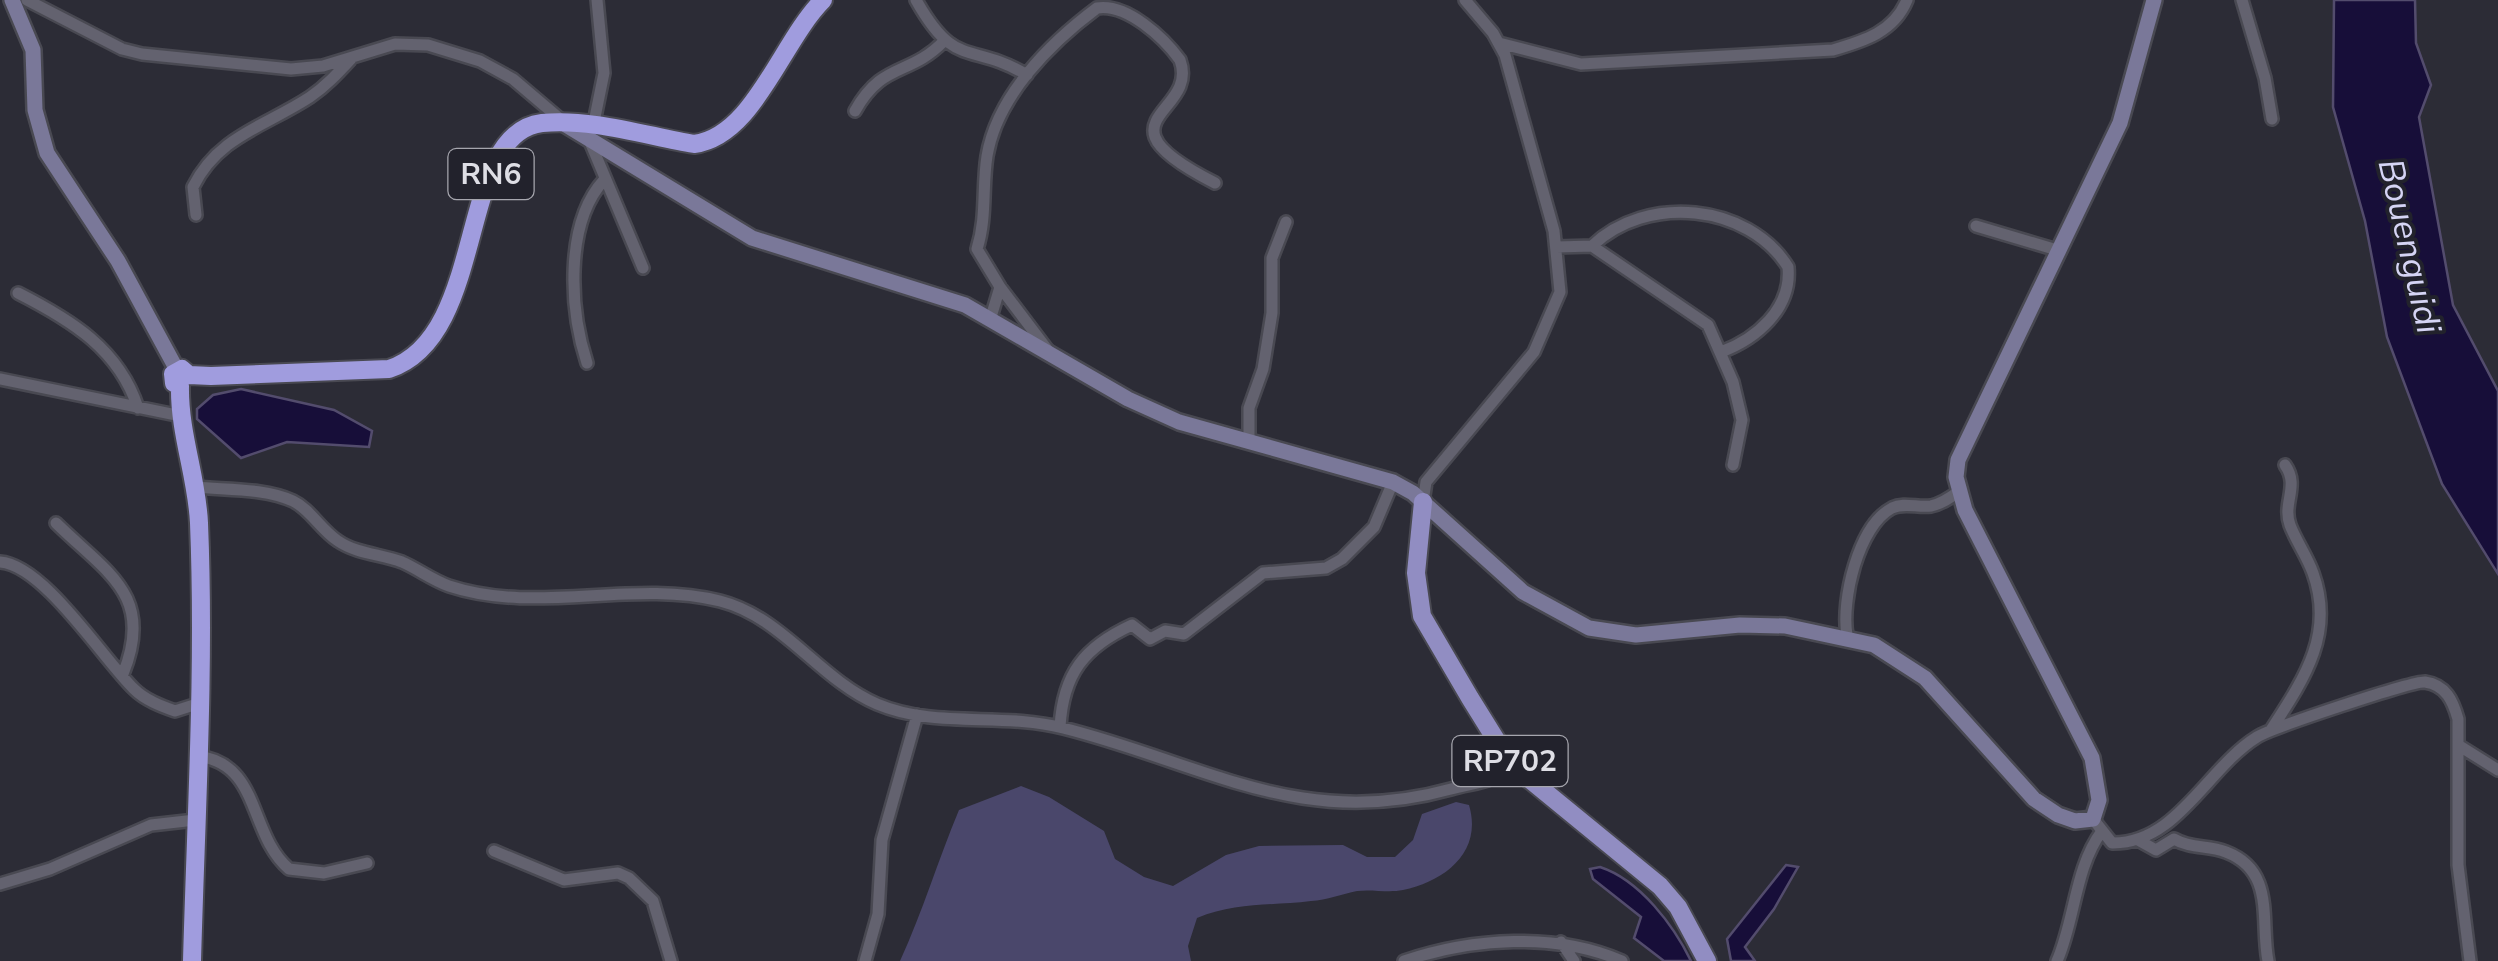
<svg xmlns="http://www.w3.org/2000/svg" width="2498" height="961" viewBox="0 0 2498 961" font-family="'Nunito Sans',sans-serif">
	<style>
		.green { fill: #4a476b }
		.water { fill: #170e39; stroke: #534c6d; stroke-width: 2.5 }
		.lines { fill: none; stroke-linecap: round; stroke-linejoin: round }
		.minor-casing { stroke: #494952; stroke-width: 16 }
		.secondary-casing { stroke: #494952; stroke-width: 20 }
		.primary-casing { stroke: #494952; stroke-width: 22 }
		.trunk-casing { stroke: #494952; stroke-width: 22 }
		.minor { stroke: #63626f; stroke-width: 11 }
		.secondary { stroke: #7a7899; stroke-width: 15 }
		.primary { stroke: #918dc2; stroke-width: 18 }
		.trunk { stroke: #a09cde; stroke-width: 18 }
		.labels { text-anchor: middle; stroke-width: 8; stroke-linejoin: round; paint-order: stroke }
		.shield { fill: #22222c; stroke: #a6a6ae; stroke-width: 2.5 }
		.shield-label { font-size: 30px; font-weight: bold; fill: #dedee5 }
		.water-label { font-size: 35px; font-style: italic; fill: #d5d4f4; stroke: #22222c }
	</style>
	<rect width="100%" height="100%" fill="#2c2c36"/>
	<path class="green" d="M 1021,786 L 1049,797 L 1104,831 L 1115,859 L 1144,877 L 1173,886 L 1226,855 L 1259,846 L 1343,845 L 1367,857 L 1395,857 L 1413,840 L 1422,814 L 1456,802 L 1469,805 C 1483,852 1445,881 1403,890 C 1388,893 1372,889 1357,891 C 1342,894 1327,900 1311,901 C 1271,906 1236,902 1197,918 L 1188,946 L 1191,961 L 900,961 C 923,911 938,860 959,810 Z"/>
	<path class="water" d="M 2334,0 L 2415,0 L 2416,43 L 2431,85 L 2419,117 L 2453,305 L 2498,391 L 2498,574 L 2442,484 L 2387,337 L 2365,221 L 2333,107 Z
		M 241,389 L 334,410 L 372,431 L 369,447 L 287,442 L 241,458 L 197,419 L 197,409 L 213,395 Z
		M 1786,865 L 1798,867 L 1774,909 L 1745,947 L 1755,961 L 1731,961 L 1727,939 Z
		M 1600,867 C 1640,880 1674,926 1691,961 L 1664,961 L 1634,938 L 1641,917 L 1593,879 L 1590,869 Z"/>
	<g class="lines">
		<g class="minor-casing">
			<path id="minor" d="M 27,0 L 122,49 L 142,54 L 291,69 L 323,66 L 395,44 L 428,45 L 480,61 L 513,79 L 566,124
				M 916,0 C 956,71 970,41 1027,75
				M 2242,0 L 2265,78 L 2272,119
				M 1499,43 L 1581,64 L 1833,50 C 1864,41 1894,32 1907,0
				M 855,111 C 883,61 909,77 944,41
				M 593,127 L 604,73 L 597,0
				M 591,144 L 643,268
				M 196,215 L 193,187 C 218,136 266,126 310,97 C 326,86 338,73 351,59
				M 1976,226 L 2057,250
				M 1592,246 C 1646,194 1748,203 1788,267 C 1792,309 1756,339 1721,352
				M 1557,247 L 1592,246 L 1708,325 L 1733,382 L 1742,420 L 1733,465
				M 1000,287 L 1047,349
				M 18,293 C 71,320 119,349 138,408
				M 991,317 L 1000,287 L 977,249 C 987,217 982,188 987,156 C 997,96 1050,43 1097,8 C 1127,3 1164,38 1180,60 C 1200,115 1089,119 1215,183
				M 587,363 C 570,311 564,224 604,180
				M 0,379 L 181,416
				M 1249,443 L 1249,408 L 1263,369 L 1272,313 L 1272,258 L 1286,222
				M 196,487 C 226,490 265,488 293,501 C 310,509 321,530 338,541 C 357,554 381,554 402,562 C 418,569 432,580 449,586 C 536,615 632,579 720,601 C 783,617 819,679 877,704 C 936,729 1002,712 1063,728 C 1203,763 1300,831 1451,789 C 1475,782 1494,784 1511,764
				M 1423,502 L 1426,482 L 1534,352 L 1560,292 L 1554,231 L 1505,55 L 1493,33 L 1465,0
				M 56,523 C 107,573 155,595 123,674
				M 0,562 C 44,565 103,659 134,689 C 145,700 161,706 175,711 L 200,703
				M 1847,635 C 1841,601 1858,526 1892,508 C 1904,502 1918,508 1931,506 C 1941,504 1950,498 1958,492
				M 1060,727 C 1063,674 1084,647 1132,625 L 1150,639 L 1165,631 L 1184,634 L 1263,573 L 1326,568 L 1342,559 L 1374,527 L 1393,482
				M 2271,730 C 2304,679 2335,634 2313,573 C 2307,556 2296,541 2290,525 C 2282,503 2300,486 2285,465
				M 2458,745 L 2498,770
				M 197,756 C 261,763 248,834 289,869 L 324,873 L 367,863
				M 2093,819 L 2112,843 C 2177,844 2207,768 2257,737 C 2271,728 2412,681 2425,682 C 2446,685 2453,701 2458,719 L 2458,865 L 2470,961
				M 2138,840 L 2156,850 L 2174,839 C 2191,849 2208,845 2226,852 C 2276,871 2260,921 2268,961
				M 494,851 L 564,880 L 618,873 L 629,878 L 653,901 L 671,961
				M 0,884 L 50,869 L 151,825 L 195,820
				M 1561,942 L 1574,961
				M 865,961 L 878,914 L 882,840 L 917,715
				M 1404,961 C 1472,938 1556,932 1622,961
				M 2057,961 C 2075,920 2075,867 2102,831"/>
		</g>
		<g class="secondary-casing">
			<path id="secondary" d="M 12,0 L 33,50 L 35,110 L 47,153 L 118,261 L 177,370
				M 566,125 L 752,238 L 965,305 L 1128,399 L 1179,422 L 1393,482 L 1413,493 L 1523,592 L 1589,628 L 1636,635 L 1740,625 L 1785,626 L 1874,645 L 1925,678 L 2034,799 L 2058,815 L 2075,821 L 2093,819 L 2099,800 L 2092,758 L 1965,510 L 1956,477 L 1958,460 L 2120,123 L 2154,0"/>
		</g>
		<g class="primary-casing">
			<path id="primary" d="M 1423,502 L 1416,573 L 1422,616 L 1470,698 L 1511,764 L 1660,886 L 1678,907 L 1707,961"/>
		</g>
		<g class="trunk-casing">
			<path id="trunk" d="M 192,961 C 196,815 205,669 199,523 C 197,477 179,433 180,386 L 174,383 L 173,374 L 182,369 L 189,375 L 211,376 L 389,369 C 489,336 456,133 542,123 C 591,118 647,136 694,144 C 754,136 781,42 823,0"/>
		</g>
		<use href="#minor" class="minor"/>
		<use href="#secondary" class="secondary"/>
		<use href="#primary" class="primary"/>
		<use href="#trunk" class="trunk"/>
	</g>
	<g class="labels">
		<g class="shield">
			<rect x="448.5" y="149" width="85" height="50" rx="8"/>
			<rect x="1452.5" y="736" width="115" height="50" rx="8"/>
		</g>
		<g class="shield-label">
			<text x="491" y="184">RN6</text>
			<text x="1510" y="771">RP702</text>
		</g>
		<g class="water-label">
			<text transform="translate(2410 246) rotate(77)" y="12">Bouenguidi</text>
		</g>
	</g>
</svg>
